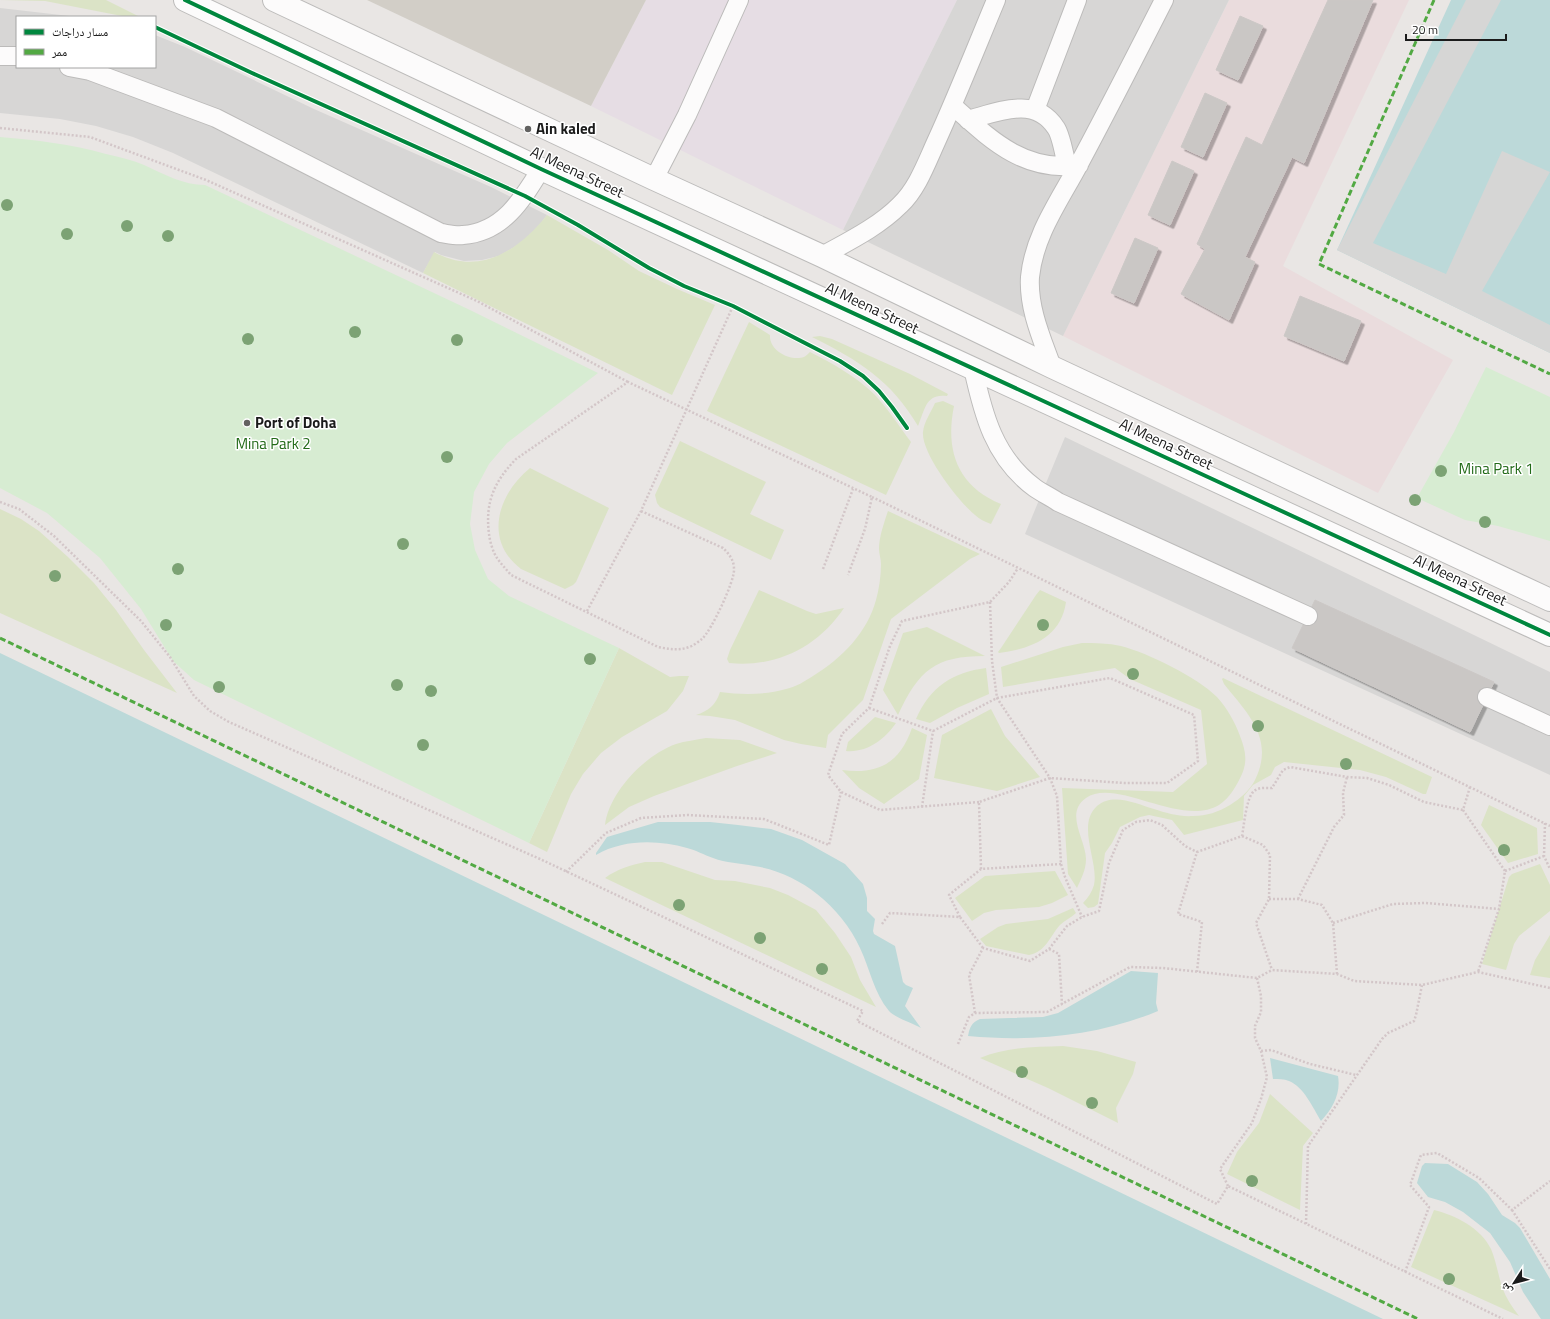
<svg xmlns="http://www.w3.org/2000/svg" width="1550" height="1319" viewBox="0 0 1550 1319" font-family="'Titillium Web','Noto Naskh Arabic',sans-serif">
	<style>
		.commercial { fill: #eadcdd }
		.industrial { fill: #e6dde4 }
		.religious { fill: #d7d6d5 }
		.construction { fill: #d2cec7 }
		.grass { fill: #dbe3c6 }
		.park { fill: #d7ecd2 }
		.water { fill: #bcd9d9 }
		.pier { fill: #d6d6d5 }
		.building { fill: #cac7c5; stroke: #ccc8c6; filter: url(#shadow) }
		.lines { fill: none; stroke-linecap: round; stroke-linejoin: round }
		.service-casing { stroke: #bcbbba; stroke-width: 20 }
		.minor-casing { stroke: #bcbbba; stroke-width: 24 }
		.path { stroke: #d3c6c8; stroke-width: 2.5; stroke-dasharray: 2 2; stroke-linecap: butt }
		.service { stroke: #fcfbfb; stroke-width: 18 }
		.minor { stroke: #fcfbfb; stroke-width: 22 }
		.quiet { stroke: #52a943; stroke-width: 3; stroke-dasharray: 6 3; stroke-linecap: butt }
		.cycleway-casing { stroke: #fff; stroke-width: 6 }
		.cycleway { stroke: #00873e; stroke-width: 4 }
		.tree { fill: #7ca274 }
		.poi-dot { fill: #636261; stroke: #fff; stroke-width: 1.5 }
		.labels { text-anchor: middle; stroke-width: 3; stroke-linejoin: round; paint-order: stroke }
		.poi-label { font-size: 15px; font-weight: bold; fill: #1b1b1b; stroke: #fff; text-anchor: start }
		.street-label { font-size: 15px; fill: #1b1b1b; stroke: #fff }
		.park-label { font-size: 15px; fill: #226a18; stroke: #fff }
	</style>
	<defs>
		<filter id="shadow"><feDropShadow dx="3.5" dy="3.5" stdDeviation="0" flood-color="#0004"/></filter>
	</defs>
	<rect width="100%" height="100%" fill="#e9e6e4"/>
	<path class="commercial" d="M 1229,0 L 1409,0 L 1283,266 L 1453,360 L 1378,493 L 1063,336 Z"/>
	<path class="industrial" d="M 646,0 L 957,0 L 843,230 L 591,106 Z"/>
	<path class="religious" d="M 957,0 L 1229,0 L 1063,336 L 843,230 Z
		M 0,8 L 78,17 L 17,17 L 17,67 L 155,67 L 155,35 L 185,47 L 314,109 L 491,187 L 547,215 L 535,231 L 521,243 L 499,256 L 482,260 L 464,261 L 441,255 L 435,252 L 423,273 L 173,153 L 133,137 L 96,126 L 60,119 L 0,113 Z
		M 1065,437 L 1550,672 L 1550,775 L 1025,534 Z"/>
	<path class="construction" d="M 367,0 L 646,0 L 591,106 Z"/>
	<path class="grass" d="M 0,0 L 106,0 L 140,17 L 127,17 L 45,1 Z
		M 547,215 L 608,250 L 639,271 L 677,289 L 715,305 L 672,395 L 423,273 L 434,252 C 480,277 519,250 547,215 Z
		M 749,322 L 770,335 C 769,349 786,359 799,358 C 804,358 807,355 810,352 C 833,364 856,376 875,395 C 888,409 899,426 911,442 L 886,495 L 707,411 Z
		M 820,336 L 832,339 L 910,374 L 948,394 L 947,396 C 926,393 925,409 918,426 C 891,380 858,360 812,337 Z
		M 943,401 L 954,406 C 945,450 957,486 1001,504 L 991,524 C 985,522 979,519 975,515 C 959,502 921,453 923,432 C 924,422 931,412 935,403 Z
		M 680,441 L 766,482 L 750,514 L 784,530 L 771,560 L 660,507 L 657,503 L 655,495 Z
		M 530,468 L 609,508 L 576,582 L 573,585 L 565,589 L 521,569 C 483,540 498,494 530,468 Z
		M 0,509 L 21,519 L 39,531 L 68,557 L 94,583 L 116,610 L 144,650 L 177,693 L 0,613 Z
		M 888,511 L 980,554 L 970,559 L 891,619 L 863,700 L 828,735 L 826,748 L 801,744 L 784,740 L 735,720 L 710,716 L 696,715 C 708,711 716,705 720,692 C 742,695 765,695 786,689 C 796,687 805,681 813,676 C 842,658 867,633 876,600 C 879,589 881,576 881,564 C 881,559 879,554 879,549 C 879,537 884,523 888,511 Z
		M 759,590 L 807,611 L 816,614 L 844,608 C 818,647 776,668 729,663 L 727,659 L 730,650 Z
		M 1040,590 L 1066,602 C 1061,638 1030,649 999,653 L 998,652 L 1001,648 L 1036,595 Z
		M 927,627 L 985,656 C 935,656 919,670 898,715 L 883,690 L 903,633 Z
		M 1082,643 C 1095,643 1108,643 1121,646 C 1148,653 1197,677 1217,697 C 1227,708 1235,722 1240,736 C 1245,749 1248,760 1242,774 C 1237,785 1230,798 1219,805 C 1181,828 1116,777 1086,798 C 1064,813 1086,840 1086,859 C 1086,870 1081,879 1077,888 L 1068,874 L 1062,788 L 1173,792 L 1207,764 L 1201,710 L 1130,679 L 1115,668 L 1003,687 L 1001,667 L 1063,647 Z
		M 619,648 L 670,677 L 679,676 L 689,676 L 683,691 L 667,711 L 622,737 L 601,753 L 583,774 L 571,794 L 547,852 L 529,843 Z
		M 986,668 L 989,694 L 957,708 L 930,723 L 916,719 C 930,687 953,672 986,668 Z
		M 1223,678 L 1432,777 L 1426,794 L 1423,794 L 1386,777 L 1360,770 L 1284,762 L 1275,767 L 1271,775 L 1253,785 L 1244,796 L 1243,820 L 1184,835 L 1172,820 L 1149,815 L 1140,817 L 1120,827 L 1112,843 L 1105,853 L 1098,904 L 1094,907 L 1088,908 L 1083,903 C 1088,898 1092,892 1094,885 C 1099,862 1076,825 1097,806 C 1113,792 1137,804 1154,809 C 1166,813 1180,817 1193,816 C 1207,816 1218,812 1230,805 C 1240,799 1250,790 1255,780 C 1275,739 1248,714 1224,684 L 1222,679 Z
		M 991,709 L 1005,736 L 1040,777 L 997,791 L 934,778 L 942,735 Z
		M 875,717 L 896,723 C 885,739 867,753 846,751 L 848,742 Z
		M 912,728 L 927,735 L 919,779 L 884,804 L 859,788 L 842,770 C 878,775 900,763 912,728 Z
		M 706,738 L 740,740 L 777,753 L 737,766 L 654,796 L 629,807 L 605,825 C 609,792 645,755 676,744 C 685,741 696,740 706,738 Z
		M 1489,805 L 1537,828 L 1538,854 L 1508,863 L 1481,825 Z
		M 645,862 L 662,862 L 715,880 L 735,881 L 770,888 L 788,895 L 816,910 L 835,933 L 851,957 L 860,980 L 876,1007 L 605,878 C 617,869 631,865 645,862 Z
		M 1540,864 L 1550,885 L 1550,911 L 1519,936 L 1514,944 L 1506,970 L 1482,964 L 1509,877 L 1512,874 Z
		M 1055,871 L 1068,895 L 1052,903 L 1039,907 L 996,910 L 984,913 L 972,921 L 955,898 L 985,876 Z
		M 1073,908 L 1076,913 C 1071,918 1065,920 1060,925 C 1050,936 1046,952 1029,955 L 986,946 L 980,939 L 998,927 L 1006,924 L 1048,919 Z
		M 1550,935 L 1550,978 L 1530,975 L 1535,960 Z
		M 1063,1046 L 1097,1051 L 1136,1062 L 1133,1074 L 1116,1108 L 1118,1123 L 1048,1088 L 980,1058 C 1006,1047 1035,1047 1063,1046 Z
		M 1270,1094 L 1313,1133 L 1303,1146 L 1300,1210 L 1227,1174 L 1237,1152 L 1259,1123 Z
		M 1434,1210 C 1455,1215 1481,1228 1491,1249 C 1496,1261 1498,1274 1502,1287 C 1506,1298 1512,1307 1519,1316 L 1411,1267 Z"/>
	<path class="park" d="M 0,137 C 36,140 71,144 106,154 C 119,157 132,160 144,165 C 164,174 183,185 205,185 L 470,310 L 598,373 L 507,443 L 489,464 L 474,492 L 470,524 L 475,550 L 488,579 L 509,596 L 619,648 L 529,843 L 194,680 L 173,661 L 141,609 L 100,558 L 47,513 L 0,488 Z
		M 1486,367 L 1550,397 L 1550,541 L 1498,526 L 1465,520 L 1417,498 L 1454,432 Z"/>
	<path class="water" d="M 1451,0 L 1550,0 L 1550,353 L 1337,250 Z
		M 0,653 L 1383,1319 L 0,1319 Z
		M 658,822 L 710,822 L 738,825 L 771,829 L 802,840 L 845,864 L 863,884 L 867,898 L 867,911 L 875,919 L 873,931 L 874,934 L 895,946 L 903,982 L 906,985 L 913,988 L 905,1006 L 921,1028 C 914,1024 894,1017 889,1011 C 874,993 870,969 860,948 C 851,928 835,908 817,894 C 800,880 776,869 754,866 C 740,863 726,863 713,858 C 704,855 696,850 687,848 C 658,840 624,839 596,855 L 596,853 L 607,837 Z
		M 1131,971 L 1158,973 L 1156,1003 L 1158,1011 C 1098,1036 1033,1042 968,1036 C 970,1027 971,1023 980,1019 L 1043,1017 L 1058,1013 Z
		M 1270,1058 L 1338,1076 C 1341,1093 1333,1108 1321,1121 C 1313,1108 1304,1087 1289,1081 C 1284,1079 1278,1079 1273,1079 Z
		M 1425,1163 L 1448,1164 L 1477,1182 L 1488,1194 L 1502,1215 L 1515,1223 L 1520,1228 L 1550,1279 L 1550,1319 L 1541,1319 L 1523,1292 L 1510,1262 L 1490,1233 L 1463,1212 L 1445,1202 L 1428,1197 L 1417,1183 L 1422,1166 Z"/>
	<path class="pier" d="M 1466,0 L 1501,0 L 1373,243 L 1446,274 L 1502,151 L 1550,172 L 1482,291 L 1550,325 L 1550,353 L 1337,250 Z"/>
	<path class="building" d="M 1328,0 L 1373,0 L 1304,163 L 1292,157 L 1245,257 L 1255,262 L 1229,320 L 1181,294 L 1205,249 L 1197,244 L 1246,137 L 1262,145 Z
		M 1240,16 L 1263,26 L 1238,80 L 1216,70 Z
		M 1205,93 L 1227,103 L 1203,157 L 1181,147 Z
		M 1172,161 L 1194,171 L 1170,225 L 1148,215 Z
		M 1135,238 L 1158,248 L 1134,303 L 1111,293 Z
		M 1300,296 L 1361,321 L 1344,361 L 1284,336 Z
		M 1315,600 L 1494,682 L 1470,732 L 1292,648 Z"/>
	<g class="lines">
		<g class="service-casing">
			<path id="service" d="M 0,56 L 17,56
				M 69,67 L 90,71 L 216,118 L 441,233 C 448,234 456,236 463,235 C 503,232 522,200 541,169
				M 953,106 C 990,139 1024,173 1079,165
				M 1035,110 L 1077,0
				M 968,120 C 998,112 1035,95 1056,128 C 1061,135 1065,157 1067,167
				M 654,179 L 687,115 L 739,0
				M 822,256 C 849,241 878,227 900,205 C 917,189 926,164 936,142 C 957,96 976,48 996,0
				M 1052,367 C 1042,339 1028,308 1030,277 C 1034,235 1060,200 1079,164 C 1108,110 1136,55 1164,0
				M 973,368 C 983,414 994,458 1035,488 C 1042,493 1051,497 1058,502 L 1308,616
				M 1487,697 L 1550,726"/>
		</g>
		<g class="minor-casing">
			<path id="minor" d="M 185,0 L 541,169 L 1550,635
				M 274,0 L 654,179 L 822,256 L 1052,367 L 1550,600"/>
		</g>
		<path class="path" d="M 0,128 L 90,137 L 206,180 L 477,301 L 628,382
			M 872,497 L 1550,826
			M 0,502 L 19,509 L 54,536 L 141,621 L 170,657 L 194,696 L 210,711 L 229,722 L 540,859 L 863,1011 L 857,1021 L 1217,1204 L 1228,1186 L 1503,1319
			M 641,511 L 723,548 C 729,554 734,560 734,569 C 735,581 711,631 702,639 C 698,642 693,646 689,647 C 679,651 669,649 658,647 L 511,575 C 506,569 501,564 497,558 C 493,552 490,542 489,534 C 485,502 494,482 516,459 L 628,382 L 872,497 L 865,529 L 848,575
			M 823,569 L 853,489
			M 990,602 L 992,661 L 997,698 L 1050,778 L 1057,796 L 1061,864 L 1065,877 L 1082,917
			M 587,611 L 641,511 L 733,306
			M 869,708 L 933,731 L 997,698 L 1110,678 L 1194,715 L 1198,761 L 1167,783 L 1124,783 L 1050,778 L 979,802 L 981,869
			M 1470,787 L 1463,810 L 1505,871 L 1499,909 L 1478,972
			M 979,802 L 880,810 L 841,792 L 828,775 L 842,734 L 869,708 L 890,646 L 902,621 L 990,602 L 1009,582 L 1018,568
			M 922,807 L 933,731
			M 1545,823 L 1544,856 L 1550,869
			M 1242,836 L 1263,845 L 1270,855 L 1269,899 L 1256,923 L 1272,970
			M 1505,871 L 1544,856
			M 566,872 L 606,833 L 641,818 L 687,815 L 764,819 L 829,845 L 841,792
			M 1269,899 L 1298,899 L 1322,905 L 1333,923 L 1337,974
			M 1298,899 L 1334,827 L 1344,815 L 1343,793 L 1347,777
			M 960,917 L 949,895 L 981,869 L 1061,864
			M 1333,923 L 1393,904 L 1426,903 L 1499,909
			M 882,924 L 890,913 L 960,917 L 983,948
			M 1049,949 L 1059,954 L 1062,1004
			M 1197,972 L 1202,922 L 1178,914 L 1197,852 L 1242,836 C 1244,826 1246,798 1254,791 C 1259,787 1266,788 1272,788 L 1283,770 L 1290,767 L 1347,777 L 1367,778 L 1389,785 L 1424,802 L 1463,810
			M 975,1013 L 969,975 L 983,948 L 1030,961 L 1049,949 L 1067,926 L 1082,917 L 1099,911 L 1109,863 L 1123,830 L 1136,822 L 1150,820 L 1162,825 L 1185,846 L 1197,852
			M 958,1044 L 969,1017 L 975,1013 L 1047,1012 L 1130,967 L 1163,968 L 1257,978 L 1272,970 L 1337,974 L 1354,981 L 1422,985 L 1478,972 L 1550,988
			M 1261,1051 L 1271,1050 L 1310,1064 L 1356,1075
			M 1228,1186 L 1220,1169 L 1252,1123 L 1261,1099 L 1267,1077 L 1261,1051 L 1255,1038 L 1255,1026 L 1261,1012 L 1261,996 L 1257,978
			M 1512,1210 L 1550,1269
			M 1306,1224 L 1308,1146 L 1382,1039 L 1388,1033 L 1414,1021 L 1416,1015 L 1422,985
			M 1405,1272 L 1429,1207 L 1410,1185 L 1421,1155 L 1437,1153 L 1479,1178 L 1512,1210 L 1550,1181"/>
		<use href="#service" class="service"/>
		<use href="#minor" class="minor"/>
		<path class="quiet" d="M 1434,0 L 1319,264 L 1550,374
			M 0,638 L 1418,1319"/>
		<g class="cycleway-casing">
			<path id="cycleway" d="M 185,0 L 541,169 L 1550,635
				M 155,27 L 252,73 L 525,196 L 578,225 L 649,268 L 684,286 L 733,306 L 840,361 L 863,376 L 879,391 L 892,407 L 907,428"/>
		</g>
		<use href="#cycleway" class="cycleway"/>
	</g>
	<g class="tree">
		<circle cx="7" cy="205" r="6"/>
		<circle cx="127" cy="226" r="6"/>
		<circle cx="67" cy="234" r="6"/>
		<circle cx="168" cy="236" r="6"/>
		<circle cx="355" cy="332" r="6"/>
		<circle cx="248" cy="339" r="6"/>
		<circle cx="457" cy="340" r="6"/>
		<circle cx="447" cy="457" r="6"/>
		<circle cx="1441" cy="471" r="6"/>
		<circle cx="1415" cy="500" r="6"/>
		<circle cx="1485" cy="522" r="6"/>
		<circle cx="403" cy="544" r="6"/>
		<circle cx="178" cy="569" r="6"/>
		<circle cx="55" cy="576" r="6"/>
		<circle cx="166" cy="625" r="6"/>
		<circle cx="1043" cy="625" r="6"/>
		<circle cx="590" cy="659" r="6"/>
		<circle cx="1133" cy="674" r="6"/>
		<circle cx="397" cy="685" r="6"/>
		<circle cx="219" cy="687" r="6"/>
		<circle cx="431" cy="691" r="6"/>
		<circle cx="1258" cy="726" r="6"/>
		<circle cx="423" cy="745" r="6"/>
		<circle cx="1346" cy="764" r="6"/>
		<circle cx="1504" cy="850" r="6"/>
		<circle cx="679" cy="905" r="6"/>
		<circle cx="760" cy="938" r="6"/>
		<circle cx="822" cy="969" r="6"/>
		<circle cx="1022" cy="1072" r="6"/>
		<circle cx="1092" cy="1103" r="6"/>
		<circle cx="1252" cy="1181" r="6"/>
		<circle cx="1449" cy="1279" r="6"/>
	</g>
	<g class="poi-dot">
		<circle cx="528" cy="129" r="4"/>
		<circle cx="247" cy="423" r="4"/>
	</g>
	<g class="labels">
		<g class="poi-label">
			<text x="536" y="134">Ain kaled</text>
			<text x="255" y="428">Port of Doha</text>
		</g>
		<g class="street-label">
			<text transform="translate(577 172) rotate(25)" y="5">Al Meena Street</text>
			<text transform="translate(872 308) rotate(25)" y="5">Al Meena Street</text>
			<text transform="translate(1166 444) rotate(25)" y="5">Al Meena Street</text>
			<text transform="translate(1460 580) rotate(25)" y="5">Al Meena Street</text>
		</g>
		<g class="park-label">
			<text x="273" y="449">Mina Park 2</text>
			<text x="1496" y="474">Mina Park 1</text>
		</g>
	</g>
	<rect x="16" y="16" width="140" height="52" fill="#ffffff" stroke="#a4a4a4"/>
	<rect x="24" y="29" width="20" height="6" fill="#00873e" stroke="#a4a4a4"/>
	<text x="52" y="36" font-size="12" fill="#1b1b1b">مسار دراجات</text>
	<rect x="24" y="49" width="20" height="6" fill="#52a943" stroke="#a4a4a4"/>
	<text x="52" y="56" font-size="12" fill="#1b1b1b">ممر</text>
	<g transform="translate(1514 1283) rotate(234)" stroke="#ffffff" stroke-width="3" paint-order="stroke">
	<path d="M0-3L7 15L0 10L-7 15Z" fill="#1b1b1b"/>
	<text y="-6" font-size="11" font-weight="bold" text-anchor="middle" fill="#1b1b1b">ش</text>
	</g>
	<path d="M1406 34v6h100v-6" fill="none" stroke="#1b1b1b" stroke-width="2"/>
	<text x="1412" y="34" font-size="12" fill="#1b1b1b" stroke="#ffffff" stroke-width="3" paint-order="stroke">20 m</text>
</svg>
